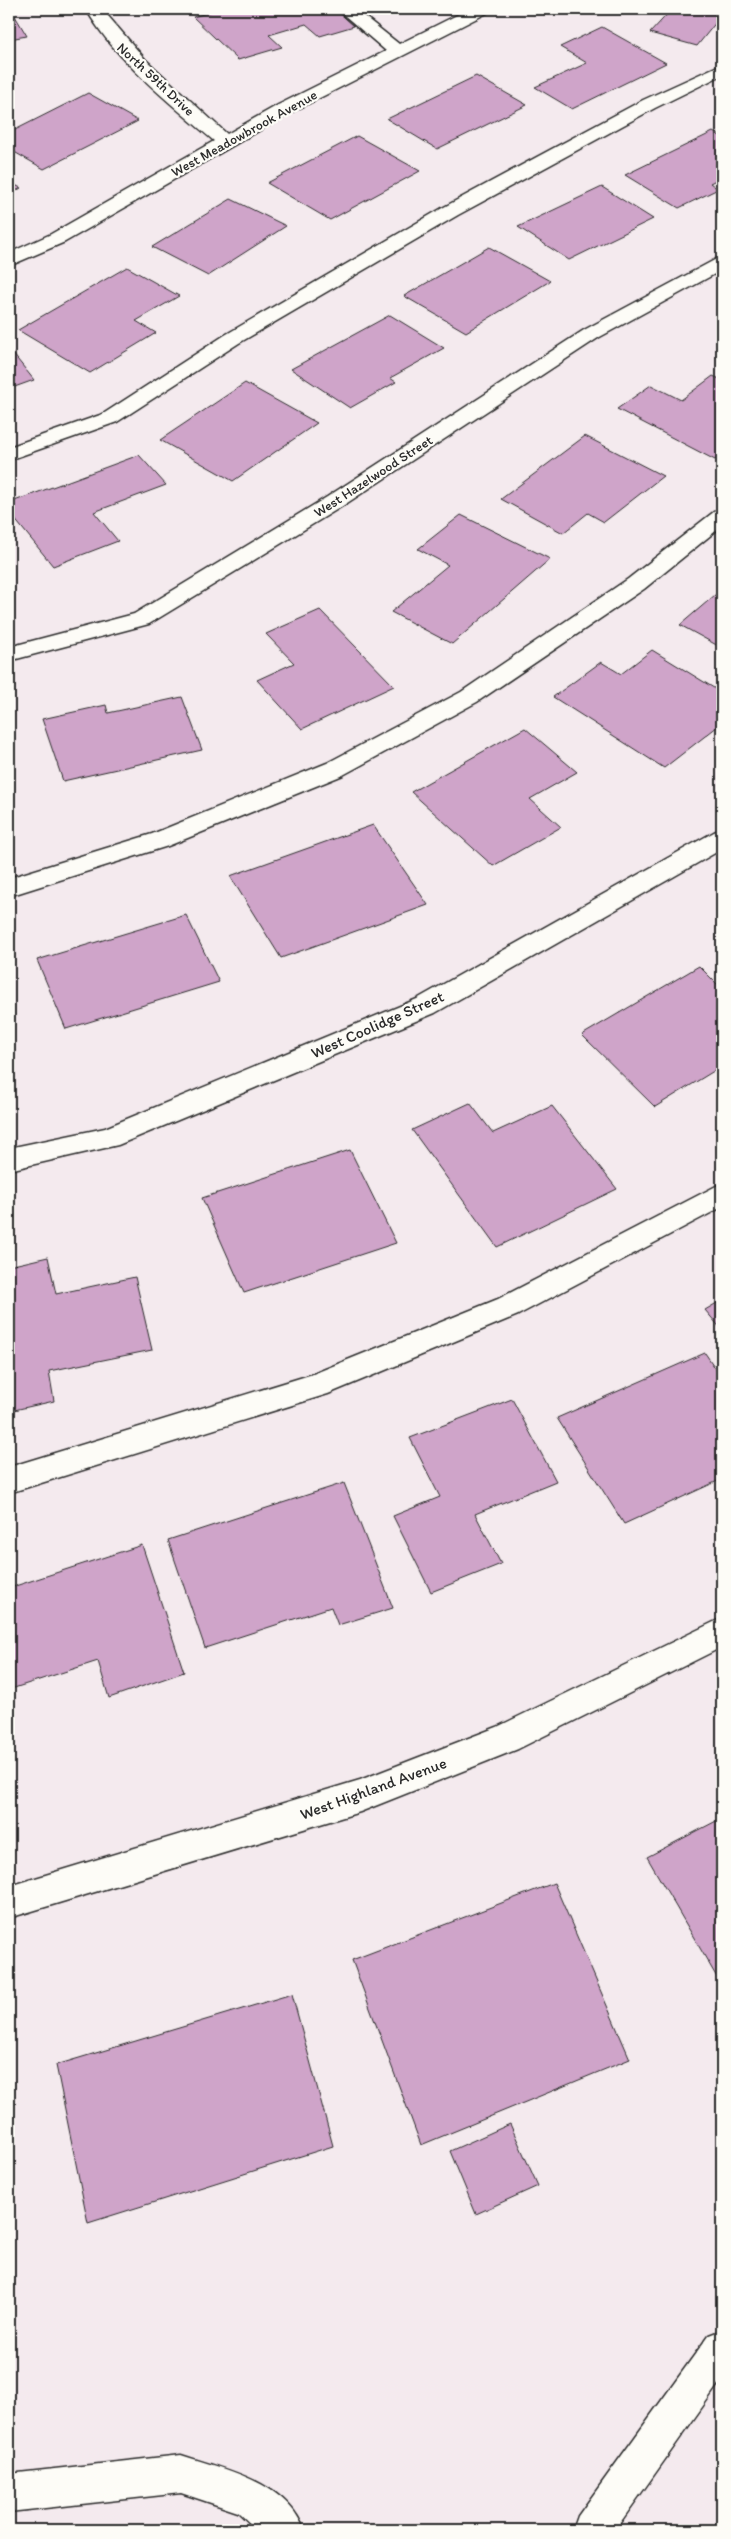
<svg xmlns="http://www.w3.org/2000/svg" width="731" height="2539" viewBox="0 0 731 2539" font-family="Itim,sans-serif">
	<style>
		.building { fill: #cfa4c9; stroke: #2b2b2b }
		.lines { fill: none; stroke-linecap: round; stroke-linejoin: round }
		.minor-casing { stroke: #2b2b2b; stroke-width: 3 }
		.minor { fill: #fdfcf7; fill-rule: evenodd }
		.labels { text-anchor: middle; stroke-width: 4.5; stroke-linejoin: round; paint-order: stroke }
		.far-street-label { font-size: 14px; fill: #2b2b2b; stroke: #fdfcf7 }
		.street-label { font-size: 16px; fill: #2b2b2b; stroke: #fdfcf7 }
	</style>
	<rect width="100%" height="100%" fill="#f4eaee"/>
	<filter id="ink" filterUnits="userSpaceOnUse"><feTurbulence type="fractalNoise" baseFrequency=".02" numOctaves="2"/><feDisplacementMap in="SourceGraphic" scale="10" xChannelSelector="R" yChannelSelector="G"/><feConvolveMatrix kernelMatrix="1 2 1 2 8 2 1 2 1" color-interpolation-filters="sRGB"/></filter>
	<g filter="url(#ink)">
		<path class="building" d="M 220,9 L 335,9 L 354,26 L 320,36 L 306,24 L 269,35 L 282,47 L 238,60 L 193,17 Z
			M 672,9 L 722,9 L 722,15 L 697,46 L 650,33 Z
			M 15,16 L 27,36 L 9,39 L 9,18 Z
			M 602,27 L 666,63 L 572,109 L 535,87 L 587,63 L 560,47 Z
			M 476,76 L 527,105 L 437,149 L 387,119 Z
			M 88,93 L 138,121 L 44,169 L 9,149 L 9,133 Z
			M 713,132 L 722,137 L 722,177 L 710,183 L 718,189 L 679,208 L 625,175 Z
			M 357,136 L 420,171 L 330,220 L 267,183 Z
			M 9,182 L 21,188 L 9,195 Z
			M 602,187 L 653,219 L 569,260 L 518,227 Z
			M 231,199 L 286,226 L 208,276 L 152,247 Z
			M 489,247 L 550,281 L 466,332 L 404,296 Z
			M 127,267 L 179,296 L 136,321 L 156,333 L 90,373 L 18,330 Z
			M 390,315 L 444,348 L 390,378 L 396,382 L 350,408 L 291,369 Z
			M 9,349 L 34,380 L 9,389 Z
			M 713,376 L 722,380 L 722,454 L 715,460 L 617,409 L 651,385 L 681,400 Z
			M 245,383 L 317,423 L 233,481 L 160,440 Z
			M 585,436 L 663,476 L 604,522 L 588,513 L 563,533 L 501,499 Z
			M 139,455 L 166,485 L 94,512 L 118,541 L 53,566 L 9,512 L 9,503 Z
			M 461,515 L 550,559 L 452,644 L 391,612 L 448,565 L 418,549 Z
			M 722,589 L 722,648 L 680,625 Z
			M 320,610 L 394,686 L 302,729 L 257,680 L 294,663 L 266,634 Z
			M 652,650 L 722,693 L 722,723 L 664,768 L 553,697 L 601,662 L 621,674 Z
			M 182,697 L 202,750 L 63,781 L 42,719 L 106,705 L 108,713 Z
			M 525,728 L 577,772 L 530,799 L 561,827 L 493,866 L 411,792 Z
			M 373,825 L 428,905 L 281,958 L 230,876 Z
			M 186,915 L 219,982 L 66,1029 L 37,960 Z
			M 699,966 L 722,989 L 722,1066 L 655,1107 L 582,1035 Z
			M 470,1103 L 493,1133 L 552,1106 L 617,1189 L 497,1247 L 412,1130 Z
			M 350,1150 L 396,1243 L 244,1293 L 202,1198 Z
			M 48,1257 L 56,1294 L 135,1277 L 152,1350 L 49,1371 L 54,1401 L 10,1411 L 9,1266 Z
			M 722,1300 L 722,1330 L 705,1310 Z
			M 705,1353 L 722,1378 L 722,1479 L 624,1524 L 557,1418 Z
			M 512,1399 L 556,1481 L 475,1514 L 501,1564 L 431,1592 L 393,1516 L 440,1497 L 410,1438 Z
			M 344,1483 L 393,1608 L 338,1625 L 331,1607 L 205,1648 L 168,1540 Z
			M 142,1545 L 184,1672 L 109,1698 L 98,1661 L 11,1689 L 9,1588 Z
			M 722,1818 L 722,1986 L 647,1857 Z
			M 554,1883 L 630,2059 L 421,2145 L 352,1960 Z
			M 292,1994 L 333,2146 L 88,2223 L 56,2065 Z
			M 510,2124 L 538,2186 L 476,2214 L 450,2151 Z"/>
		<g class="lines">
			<g class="minor-casing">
				<path id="minor" d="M 86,9 L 102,9 L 145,59 L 227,134 L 278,105 L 386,51 L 337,9 L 355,9 L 399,44 L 469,9 L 489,9 L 487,13 L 290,113 L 65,242 L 9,266 L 9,253 L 51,234 L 214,141 C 169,102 116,61 86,9 Z
					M 722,64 L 722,75 L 655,108 L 458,215 L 239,343 L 117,422 L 9,460 L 9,447 L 103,414 L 225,335 L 444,207 L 643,100 Z
					M 722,256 L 722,270 L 598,338 L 341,507 L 149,624 L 9,661 L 9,647 L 134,614 L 327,497 L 584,330 Z
					M 722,509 L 722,526 L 644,589 L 477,702 L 343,775 L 168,846 L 9,896 L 9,878 L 152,834 L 327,763 L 461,692 L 628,579 L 715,511 Z
					M 722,829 L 722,849 L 435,1013 L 118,1145 L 9,1170 L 9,1148 L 105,1128 L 417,999 L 714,832 Z
					M 722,1183 L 722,1207 L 518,1315 L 328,1394 L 9,1493 L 9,1467 L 313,1374 L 498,1299 Z
					M 722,1618 L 722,1647 L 518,1749 L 360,1812 L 9,1918 L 9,1886 L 360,1780 L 497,1727 Z
					M 722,2330 L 722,2379 L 615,2530 L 573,2530 L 578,2516 L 709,2335 Z
					M 181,2455 C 224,2469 287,2482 304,2530 L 257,2530 L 238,2512 L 181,2493 L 9,2512 L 9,2474 Z"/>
			</g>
			<use href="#minor" class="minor"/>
		</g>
	</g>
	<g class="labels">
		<g class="far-street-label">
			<text transform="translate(156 79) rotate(43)" y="5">North 59th Drive</text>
			<text transform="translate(244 133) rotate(-29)" y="5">West Meadowbrook Avenue</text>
			<text transform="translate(373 476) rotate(-33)" y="5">West Hazelwood Street</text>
		</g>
		<g class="street-label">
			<text transform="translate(377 1024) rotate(-24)" y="6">West Coolidge Street</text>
			<text transform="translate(373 1788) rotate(-20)" y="6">West Highland Avenue</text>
		</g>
	</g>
	<rect width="731" height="2539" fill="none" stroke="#fdfcf7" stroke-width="30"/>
	<rect x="15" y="15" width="701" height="2509" fill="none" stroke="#2b2b2b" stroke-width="2" filter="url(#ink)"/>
</svg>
